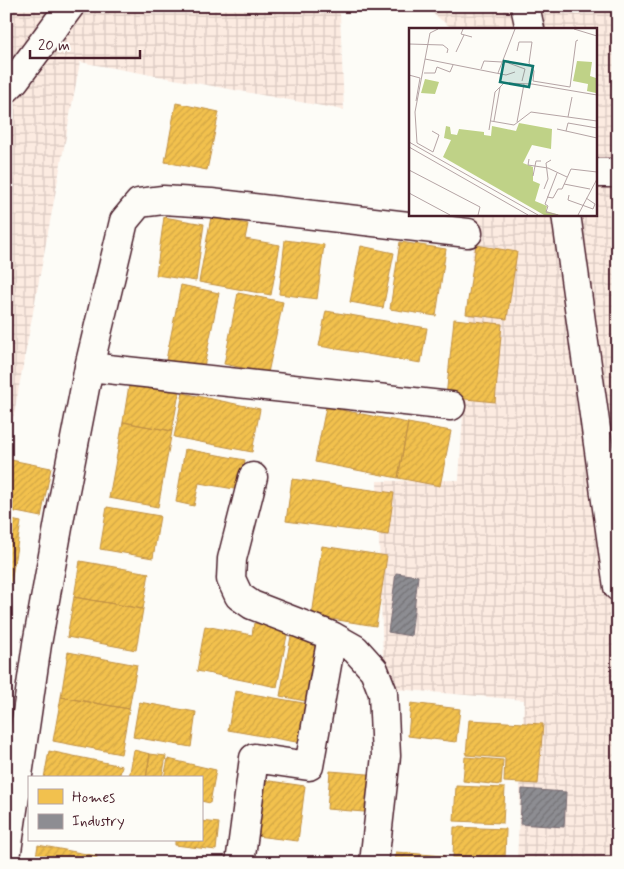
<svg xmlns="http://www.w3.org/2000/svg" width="624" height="869" viewBox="0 0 624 869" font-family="Mynerve,sans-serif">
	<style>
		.industrial { fill: url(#industrial-grid) }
		.homes { fill: url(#homes-hatch); stroke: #c09044 }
		.industry { fill: url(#industry-hatch); stroke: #796c73 }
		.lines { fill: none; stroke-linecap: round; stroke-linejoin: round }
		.minor-casing { stroke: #4a1f2b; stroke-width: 31 }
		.minor { stroke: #fdfcf7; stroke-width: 28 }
		.inset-road { fill: none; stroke: #b5a4a5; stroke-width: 1 }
		.view { fill: #0f766e; fill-opacity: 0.15; stroke: #0f766e; stroke-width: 2.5 }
		.inset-edge { fill: none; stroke: #4a1f2b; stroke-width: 2.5 }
	</style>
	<defs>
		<pattern id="industrial-grid" width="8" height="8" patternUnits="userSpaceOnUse" patternTransform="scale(1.25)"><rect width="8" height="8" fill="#fcebe1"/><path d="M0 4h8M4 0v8" fill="none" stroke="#dac9c1"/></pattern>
		<pattern id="homes-hatch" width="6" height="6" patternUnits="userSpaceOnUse" patternTransform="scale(1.25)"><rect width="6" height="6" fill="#f2c14e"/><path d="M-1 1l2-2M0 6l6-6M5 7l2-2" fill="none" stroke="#d1a544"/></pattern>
		<pattern id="industry-hatch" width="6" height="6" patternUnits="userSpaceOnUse" patternTransform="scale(1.25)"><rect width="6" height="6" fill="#8d8d92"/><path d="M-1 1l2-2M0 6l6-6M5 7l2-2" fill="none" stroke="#757377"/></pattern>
	</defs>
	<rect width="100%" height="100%" fill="#fdfcf7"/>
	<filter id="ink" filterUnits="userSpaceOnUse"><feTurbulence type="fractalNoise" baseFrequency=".02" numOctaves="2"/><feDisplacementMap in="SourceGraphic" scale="10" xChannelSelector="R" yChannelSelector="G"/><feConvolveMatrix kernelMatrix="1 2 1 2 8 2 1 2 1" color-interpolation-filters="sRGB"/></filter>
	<g filter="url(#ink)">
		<path class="industrial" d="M 6,6 L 387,6 L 340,13 L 344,110 L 80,62 L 9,440 L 6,440 Z
			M 423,6 L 618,6 L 618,863 L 517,863 L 524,700 L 384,688 L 377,481 L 459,480 L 475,214 L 595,214 L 595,29 L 453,29 Z"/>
		<path class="homes" d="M 176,103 L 219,112 L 207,170 L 165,162 Z
			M 164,217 L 204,224 L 196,281 L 156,275 Z
			M 211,217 L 248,224 L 245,239 L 280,245 L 271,295 L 199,282 Z
			M 285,240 L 324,245 L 317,299 L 279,294 Z
			M 400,242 L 446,249 L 436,316 L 390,309 Z
			M 476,245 L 517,252 L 507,319 L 466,314 Z
			M 361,246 L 394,253 L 383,308 L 350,302 Z
			M 181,285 L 219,293 L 204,367 L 166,360 Z
			M 238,293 L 283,302 L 268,373 L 224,364 Z
			M 326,311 L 427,328 L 421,363 L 319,346 Z
			M 454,319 L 502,324 L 495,402 L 446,397 Z
			M 131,373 L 181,382 L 172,431 L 123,422 Z
			M 183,393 L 260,409 L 252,452 L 174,437 Z
			M 326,407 L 408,423 L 398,478 L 315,462 Z
			M 123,422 L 172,431 L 158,507 L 109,498 Z
			M 408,423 L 451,431 L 440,486 L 398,478 Z
			M 185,449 L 245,460 L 240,490 L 199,483 L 194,506 L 176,502 Z
			M 6,459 L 51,468 L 41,517 L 6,510 Z
			M 292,479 L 394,493 L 388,535 L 286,521 Z
			M 107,507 L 160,516 L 153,558 L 100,549 Z
			M 6,519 L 21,522 L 11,582 L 6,581 Z
			M 322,546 L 387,556 L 376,626 L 312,616 Z
			M 80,561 L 149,573 L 143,609 L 74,597 Z
			M 74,597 L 143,609 L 136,650 L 67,637 Z
			M 254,623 L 288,630 L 277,687 L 197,671 L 205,626 L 252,635 Z
			M 292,631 L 317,636 L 305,701 L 280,696 Z
			M 68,652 L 137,665 L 129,709 L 61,697 Z
			M 235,691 L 309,704 L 302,743 L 228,730 Z
			M 61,697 L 129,709 L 121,754 L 53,741 Z
			M 139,702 L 196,712 L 191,747 L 133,737 Z
			M 411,703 L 460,709 L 456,742 L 408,736 Z
			M 469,720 L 543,724 L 538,784 L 504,782 L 505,758 L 466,755 Z
			M 134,750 L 150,754 L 146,778 L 129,778 Z
			M 49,751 L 122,766 L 119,778 L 44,778 Z
			M 150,754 L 166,756 L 162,778 L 146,778 Z
			M 465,757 L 503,760 L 501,785 L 463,781 Z
			M 168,759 L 216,770 L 210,803 L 201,801 L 201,778 L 164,778 Z
			M 330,771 L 380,775 L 376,813 L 327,809 Z
			M 263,780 L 305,786 L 298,841 L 256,836 Z
			M 456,786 L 505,788 L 503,823 L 454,821 Z
			M 201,821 L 219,823 L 216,850 L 175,845 L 175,840 L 201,840 Z
			M 454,827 L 506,829 L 505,860 L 453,858 Z
			M 38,845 L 97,856 L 96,863 L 35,863 Z
			M 396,852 L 444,856 L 443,863 L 395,863 Z"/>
		<path class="industry" d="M 396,573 L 418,576 L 411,636 L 388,632 Z
			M 522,789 L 566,792 L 564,827 L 520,824 Z"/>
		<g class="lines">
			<g class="minor-casing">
				<path id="minor" d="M 525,6 L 530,29
					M 6,89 L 15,80 L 70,6
					M 595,173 L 618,173
					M 566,214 L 618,587
					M 89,367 L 451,406
					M 253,477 L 232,559 L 231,579 L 239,596 L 252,605 L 332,636 L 355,649 L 374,670 L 383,693 L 386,756 L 374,863
					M 6,858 L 37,644 L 61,511 L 89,367 L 124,221 L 139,203 L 163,200 L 211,203 L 468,233
					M 240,863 L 254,758 L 309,766 L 332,636"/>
			</g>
			<use href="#minor" class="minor"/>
		</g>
	</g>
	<g transform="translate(409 28)">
		<rect width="188" height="188" fill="#fdfcf7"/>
		<path d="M 168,33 L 183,34 L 181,48 L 187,50 L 187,65 L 178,63 L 179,56 L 164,53 ZM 16,51 L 30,54 L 26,66 L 12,65 ZM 110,95 L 143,101 L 142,121 L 123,117 L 114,135 L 124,139 L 124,153 L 131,156 L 126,173 L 138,178 L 137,183 L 151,187 L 135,187 L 34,129 L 42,112 L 35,110 L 37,98 L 41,99 L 42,106 L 48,107 L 50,101 L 75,104 L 75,107 L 82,108 L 83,98 L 107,103 Z" fill="#bfd287"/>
		<path class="inset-road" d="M 54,1 L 52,6 L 63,9M 165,1 L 188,8M 0,16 L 34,17 L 39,21 L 38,25M 108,23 L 110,14 L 123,14 L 120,35 L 125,43 L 124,53M 47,24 L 55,7M 16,31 L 97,47 L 106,44M 94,33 L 116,41 L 113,53M 72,41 L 75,33 L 93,34M 15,45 L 26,45 L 28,39 L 41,44 L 44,37M 89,45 L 106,1M 0,47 L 11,50 L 7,73M 124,53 L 161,59 L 167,13 L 169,12M 159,89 L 163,69M 82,93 L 105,97 L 122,84 L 188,93M 85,93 L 91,59M 108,94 L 115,56M 148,101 L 188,110M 80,102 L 86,64 L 95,55 L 123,56 L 188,67M 23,103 L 30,107 L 24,124 L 8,115 L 6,84 L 21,5 L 29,1M 157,103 L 159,95 L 188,100M 0,114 L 129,187M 0,119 L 119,187M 120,131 L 119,137 L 139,140 L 158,149M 0,142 L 71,179 L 69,187M 148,145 L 136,176 L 139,178 L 137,184 L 149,187M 124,148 L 127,133 L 132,133M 155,156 L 181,161M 135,161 L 139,151 L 137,135 L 142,132M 0,165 L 41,187M 160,167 L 159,172 L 184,181M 138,169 L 144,170 L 149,161 L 153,161 L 162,141 L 188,144M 177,170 L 186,176 L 184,181M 169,187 L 188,151"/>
		<path class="view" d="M 95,33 L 124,38 L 120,59 L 91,54 Z"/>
		<rect width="188" height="188" class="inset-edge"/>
	</g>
	<rect width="624" height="869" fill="none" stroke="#fdfcf7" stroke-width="25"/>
	<rect x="12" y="12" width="599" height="844" fill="none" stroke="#4a1f2b" stroke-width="2" filter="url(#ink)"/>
	<rect x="28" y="776" width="175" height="65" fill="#fdfcf7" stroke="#b5a4a5"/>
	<rect x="38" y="789" width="25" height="15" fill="#f2c14e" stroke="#b5a4a5"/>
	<text x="72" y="802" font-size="15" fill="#4a1f2b">Homes</text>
	<rect x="38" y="814" width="25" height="15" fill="#8d8d92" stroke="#b5a4a5"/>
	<text x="72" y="826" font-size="15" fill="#4a1f2b">Industry</text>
	<path d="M30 50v8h110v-8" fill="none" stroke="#4a1f2b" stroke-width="2.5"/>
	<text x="38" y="50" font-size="15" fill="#4a1f2b" stroke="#fdfcf7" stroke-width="4" paint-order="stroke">20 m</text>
</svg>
